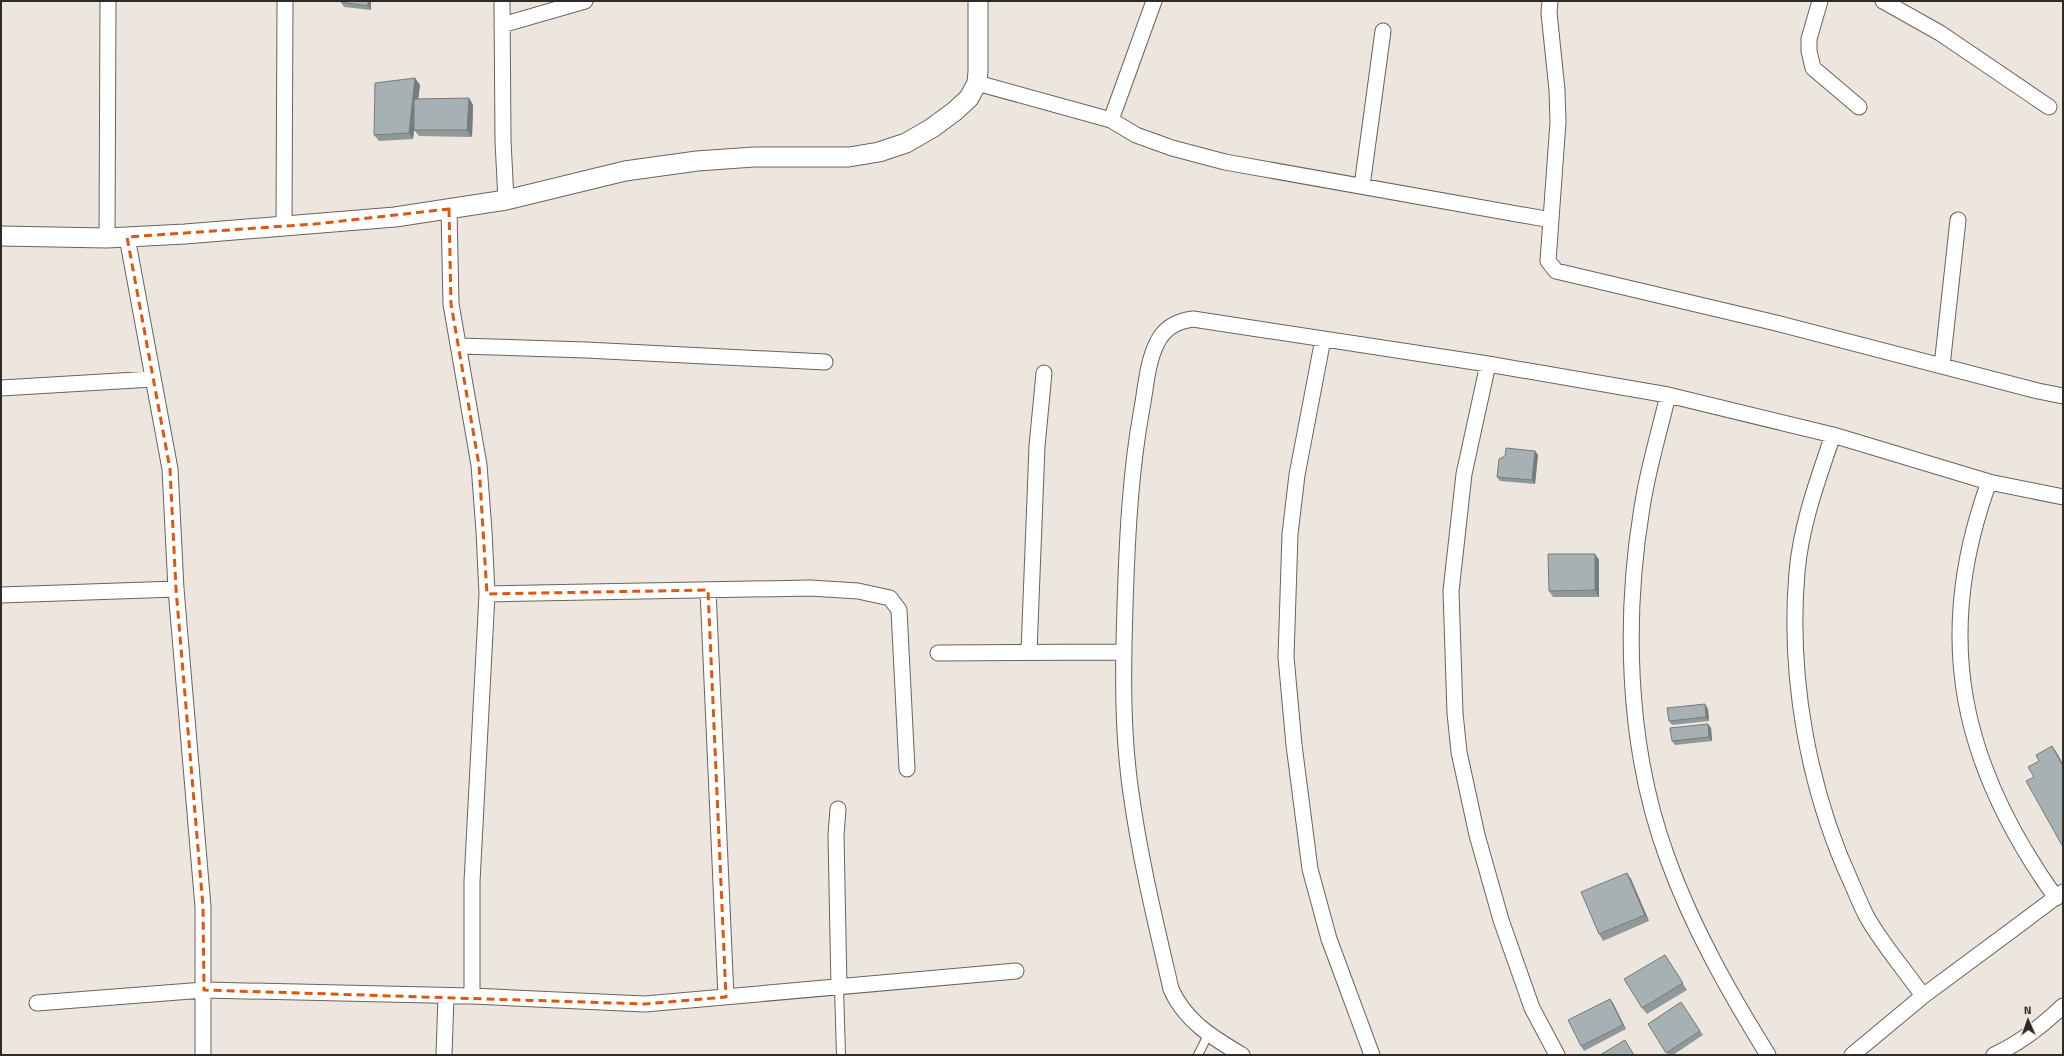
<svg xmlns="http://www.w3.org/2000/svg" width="2064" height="1056" viewBox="0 0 2064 1056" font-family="'Titillium Web',sans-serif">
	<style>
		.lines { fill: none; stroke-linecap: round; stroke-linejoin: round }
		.service-casing { stroke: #69635d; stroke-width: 10 }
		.minor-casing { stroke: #69635d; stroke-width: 17 }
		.tertiary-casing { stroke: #69635d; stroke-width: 21 }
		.service { stroke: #fff; stroke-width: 8 }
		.minor { stroke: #fff; stroke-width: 15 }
		.tertiary { stroke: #fff; stroke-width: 19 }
		.wall { fill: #90989a }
		.shaded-wall { fill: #757c7d }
		.building { fill: #a7b1b3; stroke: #757c7d }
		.marked { fill: none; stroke: #df570d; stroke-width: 3; stroke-dasharray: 8 5; stroke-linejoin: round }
	</style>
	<rect width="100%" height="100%" fill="#ece6df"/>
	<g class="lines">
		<g class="service-casing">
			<path id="service" d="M 839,988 L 841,1055
				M 1198,1055 L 1208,1035"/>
		</g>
		<g class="minor-casing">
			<path id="minor" d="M 502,1 L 503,141 L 506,200
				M 1550,1 L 1549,13 L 1557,90 L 1558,122 L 1548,261 L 1556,271 L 1776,323 L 2038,391 L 2063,396
				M 1820,1 L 1809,39 L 1809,51 L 1813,68 L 1859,107
				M 1883,1 L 1940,33 L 2049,107
				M 502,25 L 585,1
				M 977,83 L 1111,120 L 1136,135 L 1172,148 L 1225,162 L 1551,220
				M 1111,120 L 1154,1
				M 1362,186 L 1383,31
				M 449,209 L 451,304 L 479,465 L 484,531 L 487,594 L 472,882 L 472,996
				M 284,226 L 285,1
				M 127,237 L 170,469 L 176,589 L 203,907 L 203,1055
				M 107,238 L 108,1
				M 1323,339 L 1297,475 L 1290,534 L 1286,657 L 1294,745 L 1310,869 L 1329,939 L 1372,1055
				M 459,346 L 586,350 L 825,362
				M 1488,364 L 1464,474 L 1451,591 L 1455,713 L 1459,752 L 1477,835 L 1501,920 L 1532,1008 L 1557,1055
				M 1942,366 L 1958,220
				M 1,388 L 153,379
				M 1668,395 C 1660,429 1650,462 1644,496 C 1623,613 1626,745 1667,857 C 1692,927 1729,992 1768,1055
				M 1833,435 C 1818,479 1801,525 1797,572 C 1788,676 1808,789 1852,884 C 1857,895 1861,906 1867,917 C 1882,944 1905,970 1923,996
				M 1989,482 C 1932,638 1961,765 2056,898
				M 708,590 L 726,997
				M 487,594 L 810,588 L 858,591 L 890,598 L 899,610 L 907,769
				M 1,595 L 176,589
				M 1029,652 L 1037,446 L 1044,373
				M 938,653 L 1124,652
				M 838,809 L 836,835 L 839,988
				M 37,1003 L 204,990 L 472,996 L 645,1004 L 1016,971
				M 444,1055 L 446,996
				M 1242,1055 C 1213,1038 1185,1021 1171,989 C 1156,924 1140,859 1131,793 C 1122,732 1123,669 1125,607 C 1127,541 1130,473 1142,408 C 1146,387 1147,363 1157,343 C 1164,328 1177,321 1193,319 L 1488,364 L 1668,395 L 1833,435 L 1989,482 L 2063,497
				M 1852,1055 L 1923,996 L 2063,892
				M 1994,1055 C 2020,1043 2043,1025 2063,1006"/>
		</g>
		<g class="tertiary-casing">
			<path id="tertiary" d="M 1,236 L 107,238 L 185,234 L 395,217 L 506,200 L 625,171 L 697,161 L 754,157 L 849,157 L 879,152 L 906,143 L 932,128 L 955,111 L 969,98 L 977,83 L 978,71 L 978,1"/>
		</g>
		<use href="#service" class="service"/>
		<use href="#minor" class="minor"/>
		<use href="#tertiary" class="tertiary"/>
	</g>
	<path class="wall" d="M 371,1 L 371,10 L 344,7 L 341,2 Z
		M 415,78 L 420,85 L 418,99 L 469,98 L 473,105 L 472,137 L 419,136 L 414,130 L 413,139 L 379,141 L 374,135 Z
		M 1535,451 L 1538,455 L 1535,484 L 1500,481 L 1497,477 Z
		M 1595,554 L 1599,560 L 1599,597 L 1553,597 L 1549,591 Z
		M 1708,709 L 1709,721 L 1672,725 L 1669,721 Z
		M 1708,724 L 1711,728 L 1712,741 L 1675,745 L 1672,741 Z
		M 1627,873 L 1631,879 L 1649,921 L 1603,941 L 1599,934 Z
		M 1665,955 L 1687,990 L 1647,1014 L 1642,1008 Z
		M 1610,999 L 1613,1003 L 1626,1029 L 1584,1051 L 1581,1046 Z
		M 1681,1002 L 1703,1035 L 1673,1055 L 1668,1055 L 1648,1024 Z"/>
	<path class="shaded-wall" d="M 368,1 L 371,1 L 371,10 L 368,6 Z
		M 415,78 L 420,85 L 413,139 L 409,133 Z
		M 469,98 L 473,105 L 472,137 L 467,130 Z
		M 1535,451 L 1538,455 L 1535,484 L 1532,480 Z
		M 1595,554 L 1599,560 L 1599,597 L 1595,590 Z
		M 1705,704 L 1708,709 L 1709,721 L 1706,717 Z
		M 1708,724 L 1711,728 L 1712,741 L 1709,737 Z
		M 2052,746 L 2057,753 L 2063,764 L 2063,766 Z
		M 1627,873 L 1631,879 L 1649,921 L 1645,915 Z
		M 1610,999 L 1613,1003 L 1626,1029 L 1623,1025 Z"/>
	<path class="building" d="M 341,1 L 368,1 L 368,6 L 341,2 Z
		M 415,78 L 409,133 L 374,135 L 375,83 Z
		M 469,98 L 467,130 L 414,130 L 414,99 Z
		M 1506,448 L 1535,451 L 1532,480 L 1497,477 L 1499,459 L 1505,456 Z
		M 1548,554 L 1595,554 L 1595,590 L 1549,591 Z
		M 1705,704 L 1706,717 L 1669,721 L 1667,708 Z
		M 1708,724 L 1709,737 L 1672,741 L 1670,728 Z
		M 2052,746 L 2063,766 L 2063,847 L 2026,781 L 2034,777 L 2028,767 L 2039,761 L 2036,755 Z
		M 1627,873 L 1645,915 L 1599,934 L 1581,892 Z
		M 1665,955 L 1683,983 L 1642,1008 L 1624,979 Z
		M 1610,999 L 1623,1025 L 1581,1046 L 1568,1020 Z
		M 1681,1002 L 1700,1031 L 1666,1053 L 1648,1024 Z
		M 1625,1040 L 1634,1055 L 1600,1055 Z"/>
	<path class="marked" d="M 449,209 L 451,304 L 479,465 L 487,594 L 708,590 L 726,997 L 645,1004 L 204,990 L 203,907 L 176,589 L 170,469 L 127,237 L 315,224 Z"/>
	<rect width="2064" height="1056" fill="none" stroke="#2d2a28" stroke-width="4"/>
	<g transform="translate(2028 1020) rotate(358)" stroke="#ece6df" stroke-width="3" paint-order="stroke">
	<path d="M0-3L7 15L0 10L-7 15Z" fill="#2d2a28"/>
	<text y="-6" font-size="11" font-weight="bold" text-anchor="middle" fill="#2d2a28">N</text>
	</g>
</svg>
